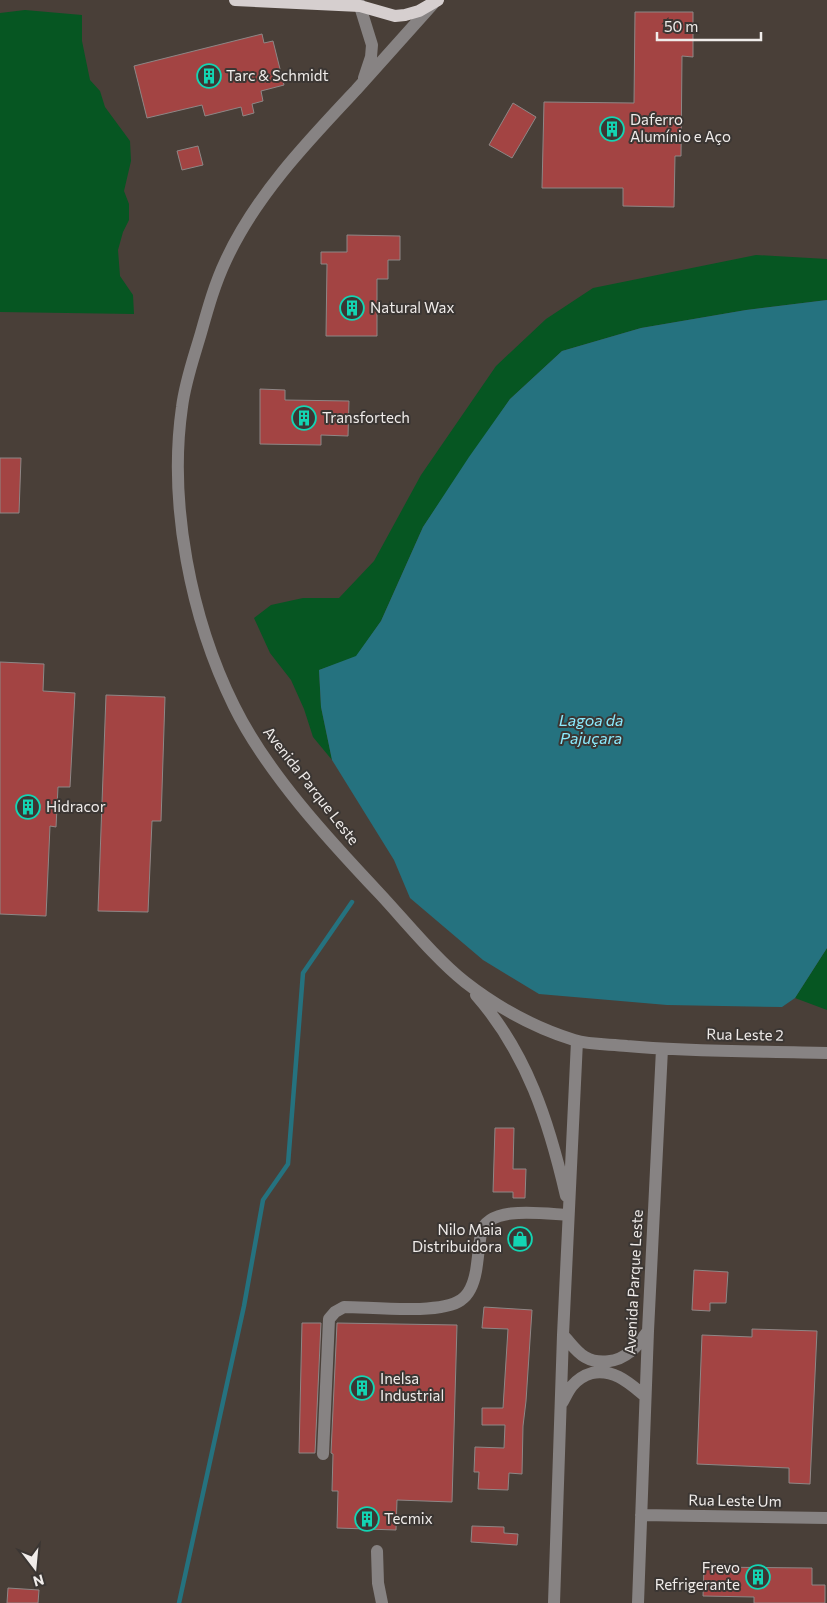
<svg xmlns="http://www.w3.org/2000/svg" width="827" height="1603" viewBox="0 0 827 1603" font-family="Commissioner,sans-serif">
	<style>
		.built { fill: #493f38 }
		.green { fill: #065622 }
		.water { fill: #25727f }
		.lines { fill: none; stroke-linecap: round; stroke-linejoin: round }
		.stream { stroke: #25727f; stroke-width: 4.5 }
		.building { fill: #a34443; stroke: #8e8786 }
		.minor { stroke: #878383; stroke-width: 12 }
		.major { stroke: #d6cfcf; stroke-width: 12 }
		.labels { text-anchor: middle; stroke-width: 4; stroke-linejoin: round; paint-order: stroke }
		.poi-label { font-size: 15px; fill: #f0ecea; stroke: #3b3633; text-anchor: start }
		.street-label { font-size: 15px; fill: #f0ecea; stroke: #3b3633 }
		.water-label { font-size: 16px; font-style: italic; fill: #8cebfe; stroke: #3b3633 }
	</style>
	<rect width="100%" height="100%" fill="#3b3633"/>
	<path class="built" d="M 0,0 L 827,0 L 827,1603 L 0,1603 Z"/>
	<path class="green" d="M 25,10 L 82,15 L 82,41 L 90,80 L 100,91 L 105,107 L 130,141 L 131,161 L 124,191 L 129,204 L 129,220 L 123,232 L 118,250 L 120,276 L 133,295 L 134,314 L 0,312 L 0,13 Z
		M 756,255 L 827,259 L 827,300 L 746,310 L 641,328 L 562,351 L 510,399 L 423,527 L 381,621 L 356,657 L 319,670 L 321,707 L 332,760 L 313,737 L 304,709 L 291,680 L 270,653 L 254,618 L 271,605 L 303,598 L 339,598 L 374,561 L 421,475 L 496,366 L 546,319 L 593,288 Z
		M 827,948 L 827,1010 L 795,998 Z"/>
	<path class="water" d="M 827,300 L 827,948 L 795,998 L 782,1007 L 667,1005 L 539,994 L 483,960 L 410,898 L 394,860 L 332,760 L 321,707 L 319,670 L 356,656 L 381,621 L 423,527 L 469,457 L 510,399 L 562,351 L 641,328 L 746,310 Z"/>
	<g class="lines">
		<path class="stream" d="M 179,1603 L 244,1306 L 263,1200 L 288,1164 L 303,973 L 352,902"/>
	</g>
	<path class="building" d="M 635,12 L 693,12 L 693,57 L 682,56 L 681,156 L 675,156 L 674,207 L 623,206 L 623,188 L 542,188 L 544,102 L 634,103 Z
		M 262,34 L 264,43 L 273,41 L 284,85 L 261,91 L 263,101 L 252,104 L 254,113 L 243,116 L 241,107 L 205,116 L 202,105 L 147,118 L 134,66 Z
		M 513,103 L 536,117 L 512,158 L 489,145 Z
		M 198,146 L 203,165 L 182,170 L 177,151 Z
		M 347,235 L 400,236 L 400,260 L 388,260 L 388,279 L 377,279 L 377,336 L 326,336 L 327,264 L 321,264 L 321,252 L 347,252 Z
		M 260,389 L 285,390 L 285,400 L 349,401 L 348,436 L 321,435 L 321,445 L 260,444 Z
		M 0,458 L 21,458 L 19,513 L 0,513 Z
		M 0,662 L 44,664 L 43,691 L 75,693 L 70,787 L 58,787 L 56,827 L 50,826 L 46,916 L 0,914 Z
		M 106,695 L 165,697 L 161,821 L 152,821 L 148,912 L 98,911 Z
		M 495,1128 L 514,1128 L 513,1169 L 526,1169 L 525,1198 L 513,1198 L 513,1192 L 493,1192 Z
		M 694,1270 L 728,1272 L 726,1303 L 710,1303 L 710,1311 L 692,1310 Z
		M 484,1307 L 532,1310 L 526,1401 L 523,1426 L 522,1474 L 509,1473 L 508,1490 L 478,1489 L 479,1472 L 474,1472 L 475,1447 L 504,1448 L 505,1425 L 482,1425 L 482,1408 L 503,1408 L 508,1329 L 482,1328 Z
		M 302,1323 L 321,1323 L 315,1453 L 299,1453 Z
		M 337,1323 L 457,1325 L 452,1502 L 397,1500 L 396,1530 L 337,1528 L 338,1491 L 332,1491 L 333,1454 L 331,1453 Z
		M 752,1329 L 817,1331 L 810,1484 L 789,1483 L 789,1468 L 697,1464 L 702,1335 L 752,1337 Z
		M 472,1526 L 504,1527 L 504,1533 L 518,1534 L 517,1545 L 471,1542 Z
		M 704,1567 L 812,1568 L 812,1585 L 825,1585 L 825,1603 L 754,1603 L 754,1597 L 703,1596 Z
		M 8,1588 L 39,1590 L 38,1603 L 7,1603 Z"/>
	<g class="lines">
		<path class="minor" d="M 358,0 L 372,45 L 371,57 L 364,78
			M 433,4 C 408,32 382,61 356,90 C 308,141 256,195 226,260 C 215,283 208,308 201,333 C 194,357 185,382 182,407 C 168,504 191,619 234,706 C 267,773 329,840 380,894 C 406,922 436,959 465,982 C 497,1007 536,1028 574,1040 C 590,1045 610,1044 627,1046 C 693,1052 760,1051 827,1053
			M 476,995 C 527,1053 549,1122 566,1196
			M 563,1335 C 570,1342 576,1352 585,1357 C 599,1365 618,1362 630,1352 C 637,1347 643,1337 648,1331
			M 562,1403 C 565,1398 568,1391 572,1386 C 577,1380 585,1375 592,1373 C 615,1369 629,1383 645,1396
			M 323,1454 L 329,1319 L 335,1312 L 344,1307 C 371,1307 440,1315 461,1300 C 470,1294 474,1282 476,1271 C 478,1259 479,1245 481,1233 C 488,1204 546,1214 568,1215
			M 641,1515 L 827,1518
			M 377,1551 L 378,1583 L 382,1603
			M 554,1603 L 563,1335 L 577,1041
			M 638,1603 L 648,1331 L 662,1049"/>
		<path class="major" d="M 235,0 L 360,6 L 395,16 L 405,15 L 419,11 L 438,0"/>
	</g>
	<defs>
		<g id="building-ring" transform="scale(1.25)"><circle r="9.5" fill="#3b3633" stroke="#13d5b3" stroke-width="1.5"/><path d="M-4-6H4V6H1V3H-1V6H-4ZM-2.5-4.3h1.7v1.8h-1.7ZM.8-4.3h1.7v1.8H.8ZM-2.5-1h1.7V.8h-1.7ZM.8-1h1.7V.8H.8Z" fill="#13d5b3"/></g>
		<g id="shop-ring" transform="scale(1.25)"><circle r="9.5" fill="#3b3633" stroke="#13d5b3" stroke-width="1.5"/><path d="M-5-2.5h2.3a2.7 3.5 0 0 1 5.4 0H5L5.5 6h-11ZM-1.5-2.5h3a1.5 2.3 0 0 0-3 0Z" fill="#13d5b3"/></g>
	</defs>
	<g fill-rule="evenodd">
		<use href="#building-ring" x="209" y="76"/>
		<use href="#building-ring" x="612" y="129"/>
		<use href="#building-ring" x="352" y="308"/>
		<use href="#building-ring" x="304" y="418"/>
		<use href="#building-ring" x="28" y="807"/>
		<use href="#shop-ring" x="520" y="1239"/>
		<use href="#building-ring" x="362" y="1388"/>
		<use href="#building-ring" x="367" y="1519"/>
		<use href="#building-ring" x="758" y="1577"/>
	</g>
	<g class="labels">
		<g class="poi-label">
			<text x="226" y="81">Tarc &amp; Schmidt</text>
			<text x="630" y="125">Daferro<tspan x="630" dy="17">Alumínio e Aço</tspan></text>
			<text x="370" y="313">Natural Wax</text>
			<text x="322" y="423">Transfortech</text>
			<text x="46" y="812">Hidracor</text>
			<text x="502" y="1235" text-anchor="end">Nilo Maia<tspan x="502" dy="17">Distribuidora</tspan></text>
			<text x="380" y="1384">Inelsa<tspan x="380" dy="17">Industrial</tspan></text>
			<text x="384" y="1524">Tecmix</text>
			<text x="740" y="1573" text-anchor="end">Frevo<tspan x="740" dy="17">Refrigerante</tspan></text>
		</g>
		<g class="street-label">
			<text transform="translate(311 786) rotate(52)" y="5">Avenida Parque Leste</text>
			<text transform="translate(745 1035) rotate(1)" y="5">Rua Leste 2</text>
			<text transform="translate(634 1282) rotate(-87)" y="5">Avenida Parque Leste</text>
			<text transform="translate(735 1501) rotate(1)" y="5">Rua Leste Um</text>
		</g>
		<g class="water-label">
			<text x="591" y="726">Lagoa da<tspan x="591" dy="18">Pajuçara</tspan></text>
		</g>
	</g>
	<g transform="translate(35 1568) rotate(164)" stroke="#3b3633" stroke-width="4" paint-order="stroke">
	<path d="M0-4L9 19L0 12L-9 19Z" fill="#f0ecea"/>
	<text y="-8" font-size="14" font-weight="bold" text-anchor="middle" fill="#f0ecea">N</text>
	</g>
	<path d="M657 32v8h104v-8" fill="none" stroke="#f0ecea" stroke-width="2.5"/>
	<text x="664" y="32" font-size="15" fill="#f0ecea" stroke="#3b3633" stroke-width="4" paint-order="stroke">50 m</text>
</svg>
